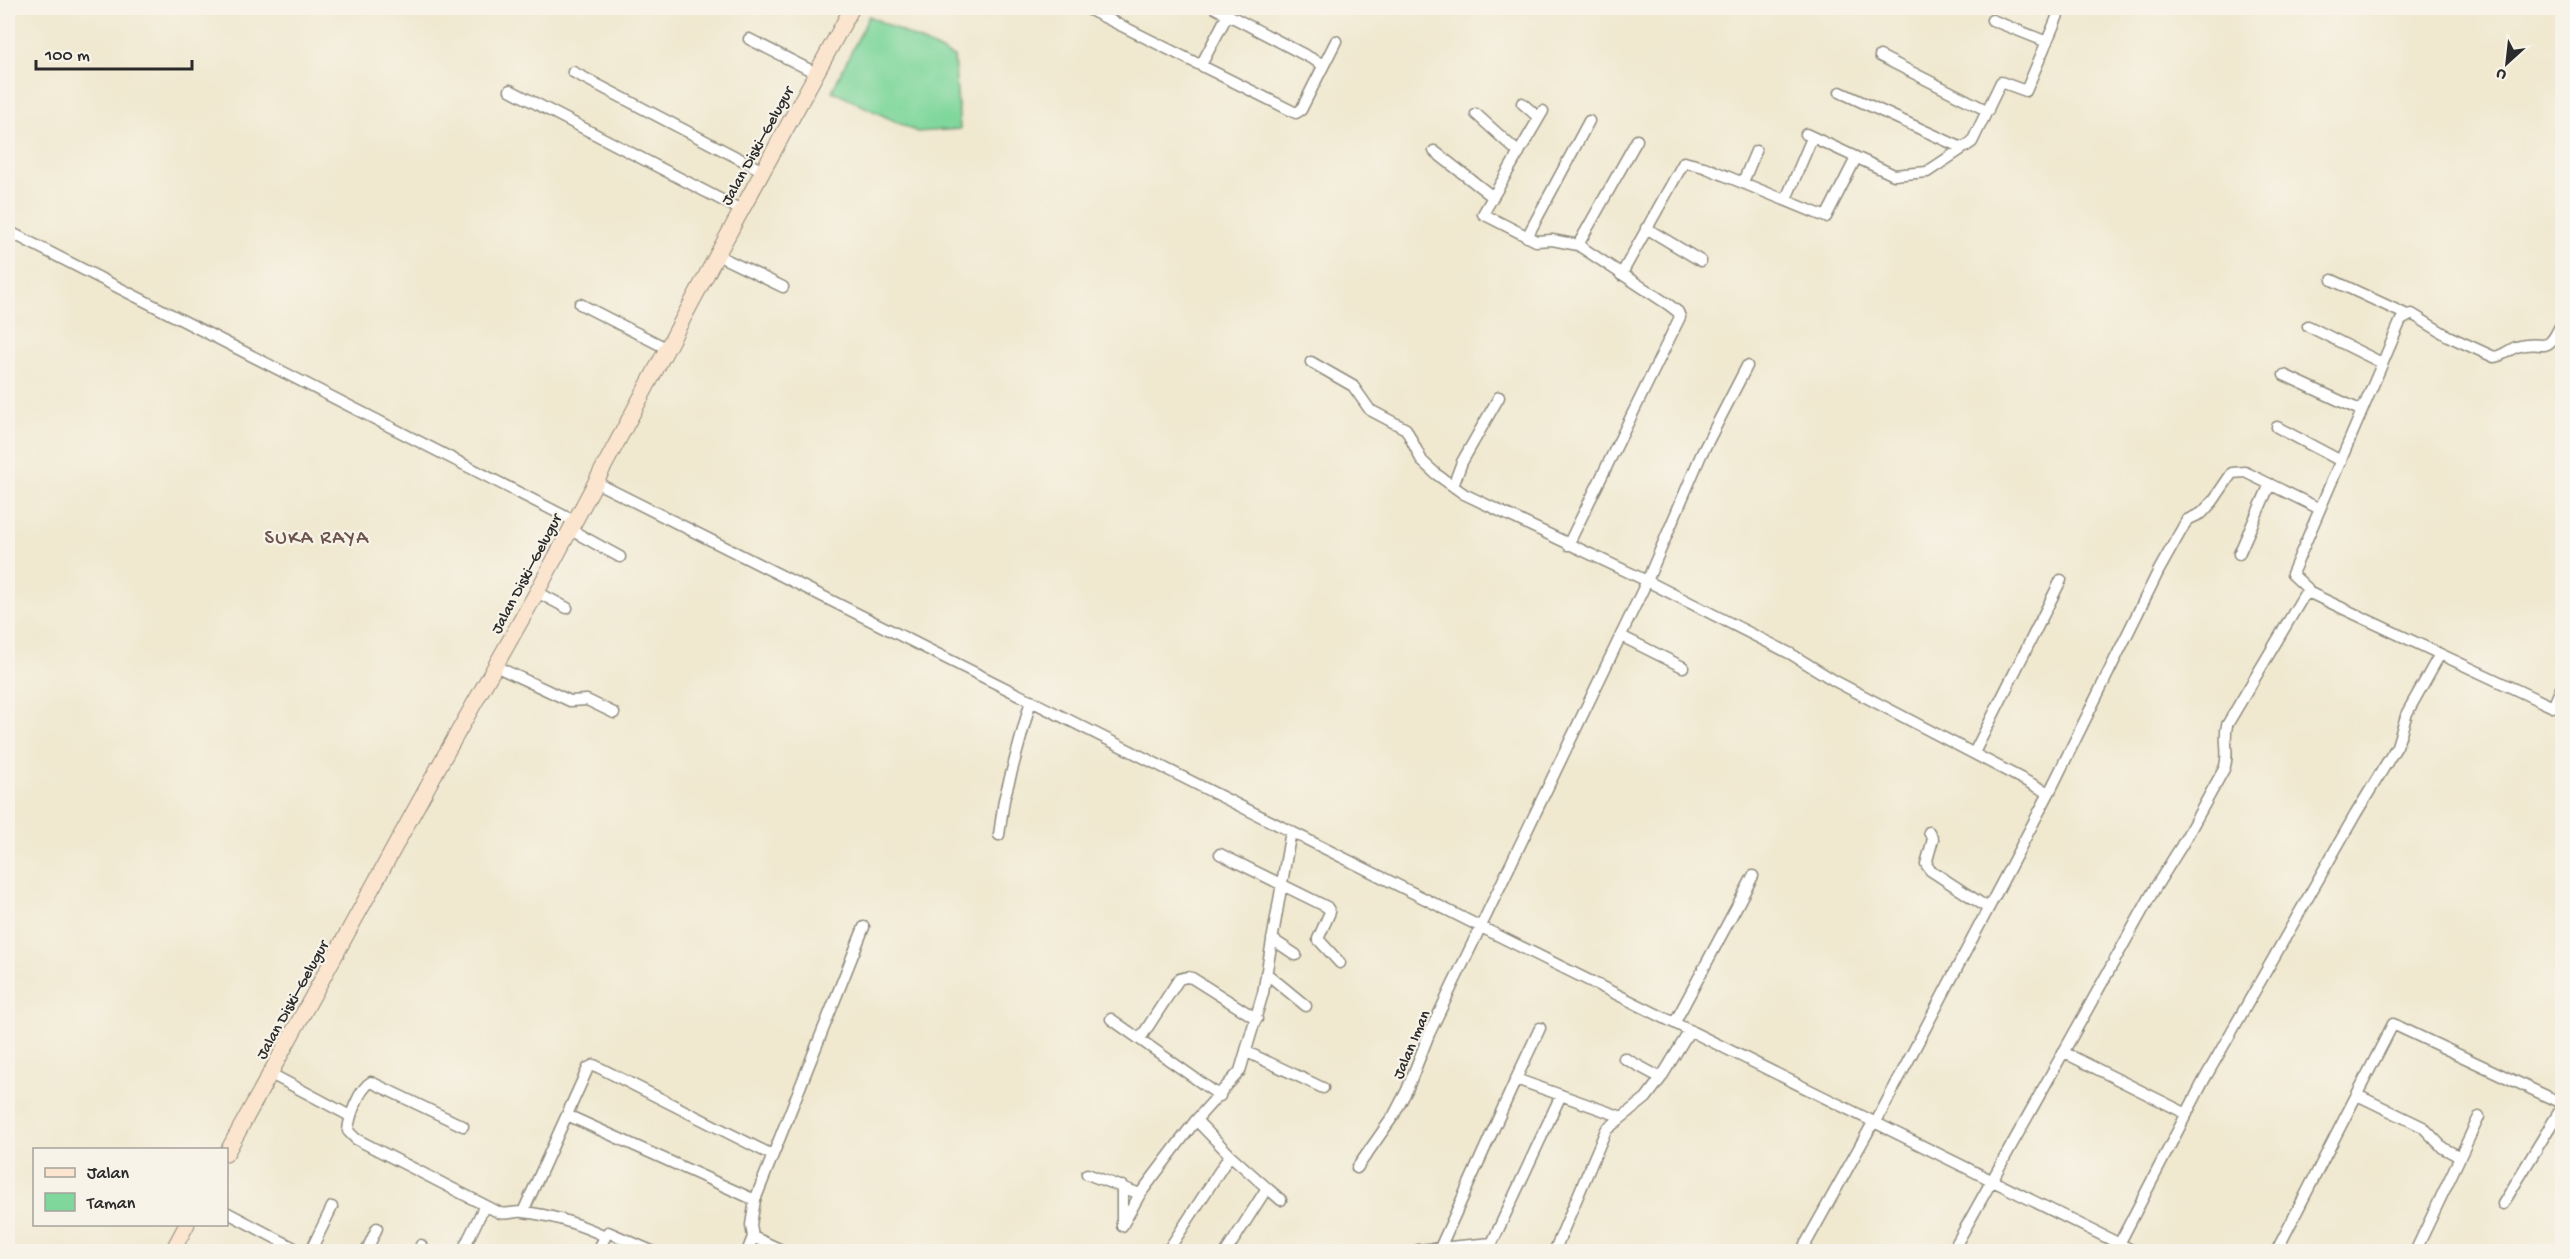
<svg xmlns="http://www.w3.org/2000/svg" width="2570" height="1259" viewBox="0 0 2570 1259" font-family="'Gochi Hand',sans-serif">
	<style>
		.green { fill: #80d79c; stroke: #568164; stroke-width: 1.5 }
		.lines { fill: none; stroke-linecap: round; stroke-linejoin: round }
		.street-casing { stroke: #8e8a7d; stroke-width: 13 }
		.secondary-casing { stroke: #8e8a7d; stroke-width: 17 }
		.street { stroke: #fff; stroke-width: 10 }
		.secondary { stroke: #fbe5cf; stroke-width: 15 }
		.labels { text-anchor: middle; stroke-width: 4.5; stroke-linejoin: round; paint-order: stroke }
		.street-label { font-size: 16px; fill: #2b2b2b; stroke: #f7f3e8 }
		.quarter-label { font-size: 20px; letter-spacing: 1.5px; fill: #6c544d; stroke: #f7f3e8 }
	</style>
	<rect width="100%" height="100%" fill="#f7f3e8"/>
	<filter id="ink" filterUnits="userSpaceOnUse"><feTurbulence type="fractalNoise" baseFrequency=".0167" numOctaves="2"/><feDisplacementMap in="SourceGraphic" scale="12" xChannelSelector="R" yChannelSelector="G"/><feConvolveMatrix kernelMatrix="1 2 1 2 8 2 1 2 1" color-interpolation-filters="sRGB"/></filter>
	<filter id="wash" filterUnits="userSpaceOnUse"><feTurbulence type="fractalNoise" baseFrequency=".008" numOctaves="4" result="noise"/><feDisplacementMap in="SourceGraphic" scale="24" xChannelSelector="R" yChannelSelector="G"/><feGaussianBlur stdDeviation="1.35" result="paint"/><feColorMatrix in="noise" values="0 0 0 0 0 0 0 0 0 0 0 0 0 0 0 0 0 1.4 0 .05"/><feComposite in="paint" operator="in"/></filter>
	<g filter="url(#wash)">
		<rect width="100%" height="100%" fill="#f0e8cf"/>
		<path class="green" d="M 869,16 L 954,57 L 960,129 L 917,132 L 832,91 Z"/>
	</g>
	<g filter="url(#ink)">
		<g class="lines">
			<g class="street-casing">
				<path id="street" d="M 1086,8 L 1296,113 L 1301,110 L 1336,41
					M 1215,8 L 1324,65
					M 1992,20 L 2047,42
					M 749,39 L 816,73
					M 1880,56 L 1988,111
					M 1201,65 L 1228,14
					M 573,72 L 763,171
					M 510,90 L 741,210
					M 1840,92 L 1962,148
					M 1522,103 L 1539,118
					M 1543,111 L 1483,214 L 1536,241 L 1552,240 L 1578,245
					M 1476,114 L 1519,153
					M 1806,134 L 1894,175 L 1927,172 L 1972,142 L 2001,82 L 2026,91 L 2061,8
					M 1434,151 L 1493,197
					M 1743,182 L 1756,151
					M 1786,199 L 1812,138
					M 1646,228 L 1701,261
					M 8,231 L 574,521
					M 2562,233 L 2562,234
					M 1527,237 L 1589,121
					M 717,255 L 783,287
					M 1621,275 L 1684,162 L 1704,167 L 1826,217 L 1856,158
					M 2332,280 L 2407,315
					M 580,304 L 668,349
					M 2308,326 L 2382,363
					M 1311,362 L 1353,386 L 1370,410 L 1406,429 L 1422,461 L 1436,474 L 1464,494 L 1647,581 L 1791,654 L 1835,681 L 2049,793
					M 2284,375 L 2362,411
					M 2277,427 L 2341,461
					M 595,482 L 1481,927 L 2136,1252
					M 1453,486 L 1462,462 L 1499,397
					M 569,529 L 620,557
					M 1568,545 L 1680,317 L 1678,312 L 1669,305 L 1578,245 L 1637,140
					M 2239,554 L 2270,484
					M 537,592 L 567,608
					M 2308,593 L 2307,588 L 2292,574 L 2401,320 L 2412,314 L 2448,336 L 2494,357 C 2503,356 2508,350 2516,347 C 2546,338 2545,359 2562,322
					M 1621,636 L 1683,667
					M 495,666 L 570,701 L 587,700 L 614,713
					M 1974,753 L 2061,580
					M 1929,832 L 1933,839 L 1926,864 L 1930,870 L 1988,908
					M 999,835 L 1004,800 L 1031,700
					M 1220,854 L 1327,907 L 1330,912 L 1318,939 L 1340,963
					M 1272,939 L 1296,955
					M 1266,973 L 1306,1006
					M 1111,1019 L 1220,1096
					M 1675,1022 L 1753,876
					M 1540,1028 L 1516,1079 L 1622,1117
					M 1140,1039 L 1179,979 L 1187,977 L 1192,978 L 1257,1019
					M 1247,1052 L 1323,1088
					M 2063,1052 L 2187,1114
					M 1624,1058 L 1661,1078
					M 271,1074 L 350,1116
					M 2357,1095 L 2423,1127 L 2443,1148 L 2460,1157
					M 567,1115 L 755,1200
					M 1196,1120 L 1230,1155 L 1267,1188 L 1226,1252
					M 1876,1122 L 2049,793 L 2159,570 L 2187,520 L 2202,513 L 2213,501 L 2232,473 L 2245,472 L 2320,509
					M 463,1126 L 371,1082 C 359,1089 349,1117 348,1131 L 356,1139 L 500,1213 C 509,1215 515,1211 523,1212 C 552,1215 579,1224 605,1236
					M 1357,1168 L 1394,1115 L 1407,1090 L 1429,1034 L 1647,581 L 1701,455 L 1747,366
					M 1087,1174 L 1140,1194
					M 1122,1186 L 1122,1226
					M 1267,1188 L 1281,1200
					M 2503,1204 L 2562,1107
					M 226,1212 L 302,1252
					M 523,1212 L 588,1068 L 594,1065 L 772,1155
					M 1122,1226 L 1140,1194 L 1196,1120 L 1240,1071 L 1263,993 L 1291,831
					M 753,1237 L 786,1252
					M 1440,1248 L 1516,1079
					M 1418,1250 L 1492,1243 L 1561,1095
					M 310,1252 L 332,1207
					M 366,1252 L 377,1228
					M 418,1252 L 421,1245
					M 462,1252 L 484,1207
					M 597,1252 L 608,1232 L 654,1252
					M 747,1252 L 753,1237 L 751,1225 L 755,1200 L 864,927
					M 1167,1252 L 1230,1155
					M 1554,1252 L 1606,1130 L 1646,1098 L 1661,1078 L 1690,1030
					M 1801,1252 L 1874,1121
					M 1952,1252 L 2155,888 L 2182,845 L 2224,769 C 2230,754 2223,741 2227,725 L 2304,595 L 2310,593 L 2553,707 L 2562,686
					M 2115,1252 L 2204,1080 L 2355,815 L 2397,746 L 2407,713 L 2440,654
					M 2276,1252 L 2393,1024 L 2559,1102 L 2562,1106
					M 2415,1252 L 2479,1117"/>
			</g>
			<g class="secondary-casing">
				<path id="secondary" d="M 226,1154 L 444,757 L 537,592 L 717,255 L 852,8
					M 172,1252 L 187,1224"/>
			</g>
			<use href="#street" class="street"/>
			<use href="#secondary" class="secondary"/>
		</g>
	</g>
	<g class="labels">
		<g class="street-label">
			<text transform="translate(756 145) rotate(-61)" y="6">Jalan Diski–Gelugur</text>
			<text transform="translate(525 573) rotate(-62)" y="6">Jalan Diski–Gelugur</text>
			<text transform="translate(291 999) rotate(-61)" y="6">Jalan Diski–Gelugur</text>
			<text transform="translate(1410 1044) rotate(-67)" y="6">Jalan Iman</text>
		</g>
		<g class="quarter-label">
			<text x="317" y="543">SUKA RAYA</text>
		</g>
	</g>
	<rect width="2570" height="1259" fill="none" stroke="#f7f3e8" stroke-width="30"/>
	<rect x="33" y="1148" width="195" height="78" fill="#f7f3e8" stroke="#a5a39c" stroke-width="1.5"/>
	<rect x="45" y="1168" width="30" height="9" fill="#fbe5cf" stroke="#a5a39c" stroke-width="1.5"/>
	<text x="87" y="1178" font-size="18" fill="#2b2b2b">Jalan</text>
	<rect x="45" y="1193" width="30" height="18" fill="#80d79c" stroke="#a5a39c" stroke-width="1.5"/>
	<text x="87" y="1208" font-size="18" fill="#2b2b2b">Taman</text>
	<g transform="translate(2507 63) rotate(207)" stroke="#f7f3e8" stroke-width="4.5" paint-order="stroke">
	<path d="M0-4.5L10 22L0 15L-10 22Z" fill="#2b2b2b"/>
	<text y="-9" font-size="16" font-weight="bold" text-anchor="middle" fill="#2b2b2b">U</text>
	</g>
	<path d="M36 60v9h156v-9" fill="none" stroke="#2b2b2b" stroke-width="3"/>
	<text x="45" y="60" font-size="18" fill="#2b2b2b" stroke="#f7f3e8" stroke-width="4.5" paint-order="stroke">100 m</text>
</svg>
